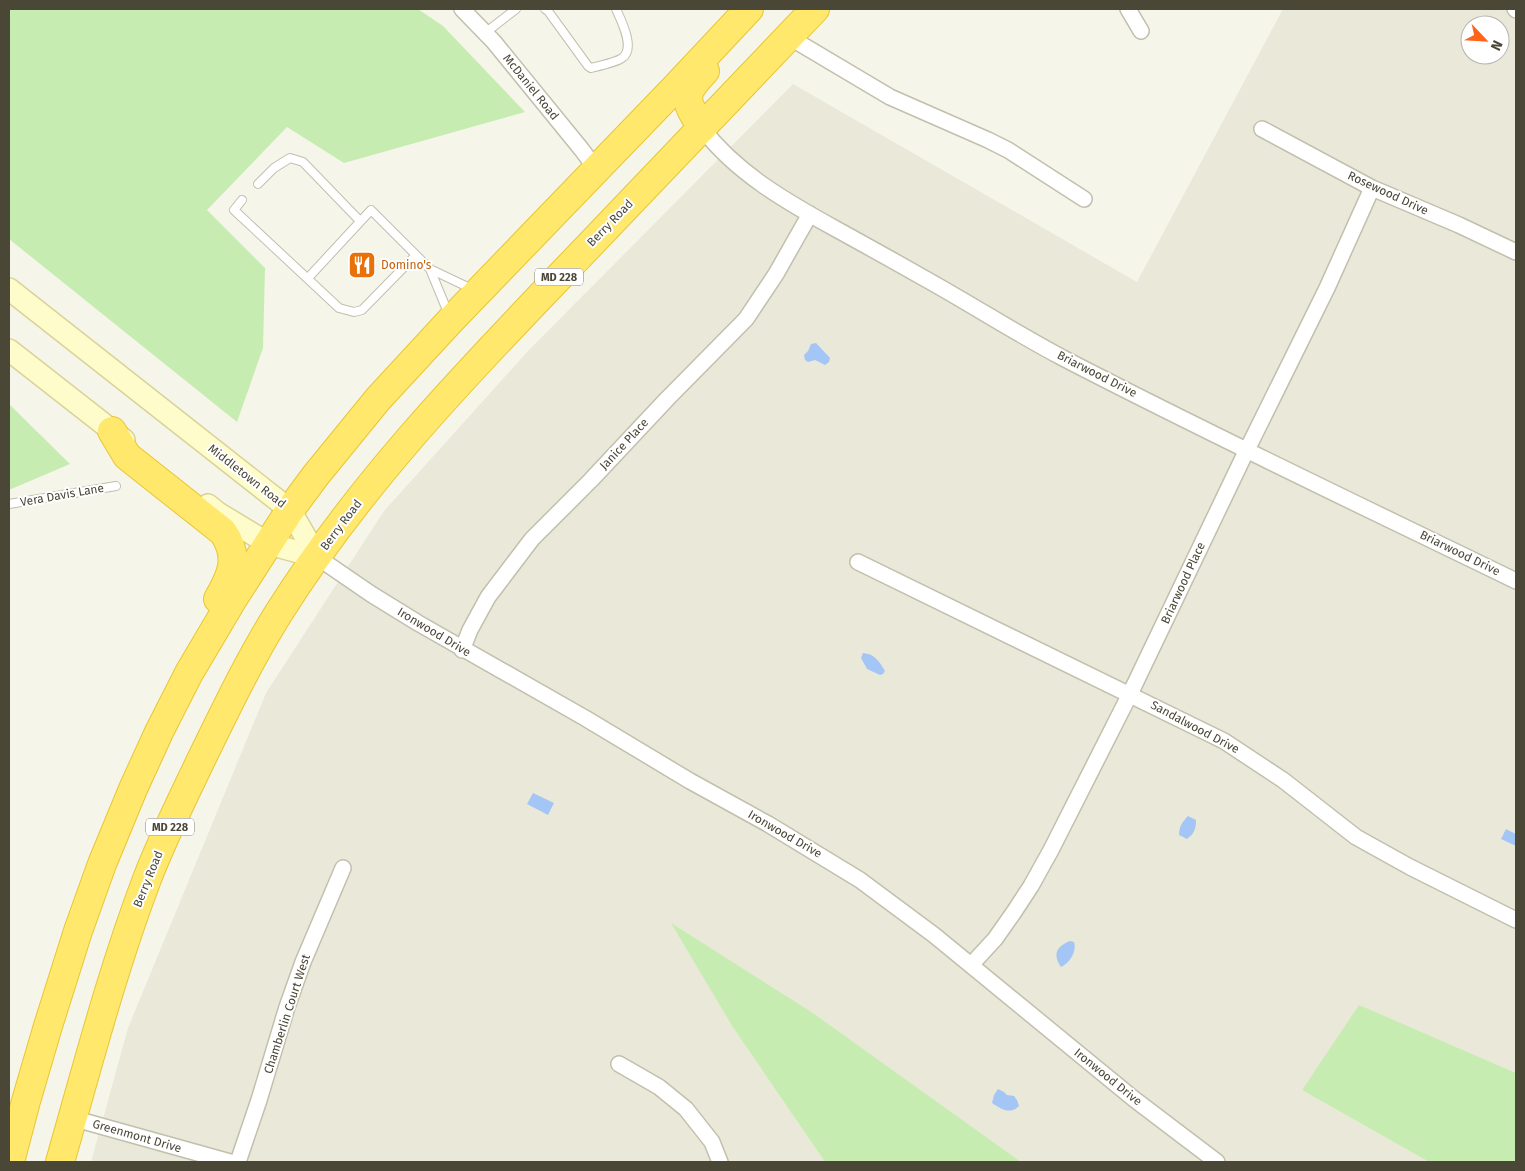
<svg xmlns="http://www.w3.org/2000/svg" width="1525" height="1171" viewBox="0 0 1525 1171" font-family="'Fira Sans',sans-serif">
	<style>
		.residential { fill: #eae8d8; fill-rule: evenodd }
		.green { fill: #c7ecb1 }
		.water { fill: #a4c6f6 }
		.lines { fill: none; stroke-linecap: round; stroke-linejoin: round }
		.lane-casing { stroke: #c2bfac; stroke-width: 10 }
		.street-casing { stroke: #c2bfac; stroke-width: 18 }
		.secondary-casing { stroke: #d9d398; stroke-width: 24 }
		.highway-casing { stroke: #e8c632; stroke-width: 30 }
		.lane { stroke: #fff; stroke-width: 8 }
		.street { stroke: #fff; stroke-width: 15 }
		.secondary { stroke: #fffccb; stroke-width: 21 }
		.highway { stroke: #ffe86c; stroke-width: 28 }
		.labels { text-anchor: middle; stroke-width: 4; stroke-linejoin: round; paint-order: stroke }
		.shield { fill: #fff; stroke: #817e73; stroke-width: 1 }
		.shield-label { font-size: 11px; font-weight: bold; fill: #4b4737 }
		.street-label { font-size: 12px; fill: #4b4737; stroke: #fff }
		.food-label { font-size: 12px; fill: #c56008; stroke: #fff; text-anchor: start }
	</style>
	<rect width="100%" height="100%" fill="#f6f5ea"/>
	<path class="residential" d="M 1283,9 L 1516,9 L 1516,1073 L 1360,1006 L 1302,1090 L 1429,1162 L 1021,1162 L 813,1013 L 734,1029 L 825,1162 L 91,1162 L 128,1028 L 266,693 L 384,511 L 528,351 L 793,84 L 1137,282 ZM 1470,25 L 1500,25 L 1500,55 L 1470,55 Z"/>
	<path class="green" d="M 9,9 L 418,9 L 443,26 L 525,112 L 344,163 L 287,127 L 207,210 L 265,268 L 263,348 L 237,422 L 9,239 Z
		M 9,404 L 70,464 L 9,490 Z
		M 671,923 L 813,1013 L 1021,1162 L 825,1162 L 734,1029 Z
		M 1359,1005 L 1516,1073 L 1516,1162 L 1429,1162 L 1302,1090 Z"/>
	<path class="water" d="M 816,343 L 830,358 L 829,362 L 825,365 L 815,360 L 808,362 L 805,360 L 804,355 L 808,351 L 811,344 Z
		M 863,653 C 875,654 879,661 885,671 L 883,674 L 880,675 L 867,669 L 861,658 Z
		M 533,793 L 554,803 L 548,815 L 527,804 Z
		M 1188,816 L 1196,820 C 1196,829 1194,834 1187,839 L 1179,835 C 1179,827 1182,822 1188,816 Z
		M 1506,829 L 1516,834 L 1516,846 L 1501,839 Z
		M 1070,941 L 1074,942 C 1077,951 1070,963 1061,967 C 1052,954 1057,946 1070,941 Z
		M 998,1089 L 1004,1092 L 1007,1095 L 1014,1096 L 1017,1100 L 1019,1106 C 1010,1115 1001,1109 992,1103 L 994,1095 Z"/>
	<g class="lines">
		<g class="lane-casing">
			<path id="lane" d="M 545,9 L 548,11 L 588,66 L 591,68 C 599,66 617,62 622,58 C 636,49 621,20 616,9
				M 485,33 L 516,9
				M 258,184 L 274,168 L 290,158 L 303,162 L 360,221
				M 242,200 L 234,210 L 339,308 L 354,312 L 362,310 L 416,255
				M 308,278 L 371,210 L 430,269
				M 449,315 L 430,269 L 474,290
				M 9,504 L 116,486"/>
		</g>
		<g class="street-casing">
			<path id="street" d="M 462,9 L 494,42 L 582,150 L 596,169
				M 1128,9 L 1141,31
				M 1515,9 L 1516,10
				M 789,37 L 890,97 L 988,140 L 1008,150 L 1084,199
				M 702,128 C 736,173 787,202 836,229 C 865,245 894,261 922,277 C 969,303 1014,332 1061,357 C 1211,435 1364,507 1516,581
				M 1262,129 L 1372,188 L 1459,225 L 1516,252
				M 317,557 L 371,594 L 418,623 L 585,718 L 690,781 L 768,824 L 860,880 L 934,935 L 1134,1099 L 1217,1162
				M 858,562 L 1224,741 L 1283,780 L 1356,837 L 1410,867 L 1516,920
				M 462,650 L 470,630 L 488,597 L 532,539 L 591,480 L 667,399 L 746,319 L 776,274 L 810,214
				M 971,965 L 995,939 L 1014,912 L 1031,886 L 1051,850 L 1130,694 L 1242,460 L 1327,288 L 1372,188
				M 619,1064 L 659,1087 L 686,1109 L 712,1142 L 720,1162
				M 72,1118 L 230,1162
				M 238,1162 L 259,1100 L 287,1007 L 303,962 L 343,868"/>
		</g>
		<g class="secondary-casing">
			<path id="secondary" d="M 9,289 L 290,510 L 317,557
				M 9,350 L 124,440
				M 208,505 L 218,513 L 269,544 L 317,557"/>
		</g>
		<g class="highway-casing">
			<path id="highway" d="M 702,128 C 685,100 681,96 705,71
				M 112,431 L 127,456 L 223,532 C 240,557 232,575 218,599
				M 10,1162 L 26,1101 L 48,1026 L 78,931 L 102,864 L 133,789 L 159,732 L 189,673 L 231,602 L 290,510 L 316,475 L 378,399 L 451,320 L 673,90 L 749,9
				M 60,1162 C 87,1068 112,971 147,879 C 162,840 181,802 199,764 C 224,713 248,662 278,614 C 357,488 460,380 562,274 C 647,186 731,97 815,9"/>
		</g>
		<use href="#lane" class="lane"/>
		<use href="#street" class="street"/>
		<use href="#secondary" class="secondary"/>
		<use href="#highway" class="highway"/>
	</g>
	<defs>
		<g id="restaurant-square" transform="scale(1.4375)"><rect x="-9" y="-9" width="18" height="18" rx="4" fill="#e8710a" stroke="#fff"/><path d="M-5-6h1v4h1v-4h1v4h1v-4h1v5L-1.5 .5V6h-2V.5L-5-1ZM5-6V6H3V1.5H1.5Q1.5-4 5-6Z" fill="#fff"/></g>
	</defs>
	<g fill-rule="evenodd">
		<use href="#restaurant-square" x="362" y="265"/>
	</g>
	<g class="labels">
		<g class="shield">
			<rect x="535" y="268.5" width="48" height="17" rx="4"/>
			<rect x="146" y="818.5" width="48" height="17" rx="4"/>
		</g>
		<g class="shield-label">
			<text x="559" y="281">MD 228</text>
			<text x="170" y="831">MD 228</text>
		</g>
		<g class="street-label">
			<text transform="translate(531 87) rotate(51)" y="4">McDaniel Road</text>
			<text transform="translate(1388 193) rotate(25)" y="4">Rosewood Drive</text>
			<text transform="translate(610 223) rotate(-46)" y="4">Berry Road</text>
			<text transform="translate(1097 374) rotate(27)" y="4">Briarwood Drive</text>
			<text transform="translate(624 444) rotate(-47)" y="4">Janice Place</text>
			<text transform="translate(247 476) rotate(38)" y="4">Middletown Road</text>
			<text transform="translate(62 495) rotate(-10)" y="4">Vera Davis Lane</text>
			<text transform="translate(341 525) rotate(-53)" y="4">Berry Road</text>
			<text transform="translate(1460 553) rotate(26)" y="4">Briarwood Drive</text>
			<text transform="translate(1183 583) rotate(-65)" y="4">Briarwood Place</text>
			<text transform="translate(434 632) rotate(31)" y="4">Ironwood Drive</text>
			<text transform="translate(1195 727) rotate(28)" y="4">Sandalwood Drive</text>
			<text transform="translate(785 834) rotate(30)" y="4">Ironwood Drive</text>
			<text transform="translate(148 879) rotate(-68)" y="4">Berry Road</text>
			<text transform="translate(287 1014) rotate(-72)" y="4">Chamberlin Court West</text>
			<text transform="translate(1108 1077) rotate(39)" y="4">Ironwood Drive</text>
			<text transform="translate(137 1136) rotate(16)" y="4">Greenmont Drive</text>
		</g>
		<g class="food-label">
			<text x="381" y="269">Domino's</text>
		</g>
	</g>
	<rect width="1525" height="1171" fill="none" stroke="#4b4737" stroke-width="20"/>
	<g transform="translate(1485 40) rotate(115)"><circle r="24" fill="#ffffff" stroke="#b7b5af"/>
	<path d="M0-4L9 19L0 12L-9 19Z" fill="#ff6418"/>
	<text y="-8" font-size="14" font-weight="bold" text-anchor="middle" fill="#4b4737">N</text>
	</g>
</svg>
